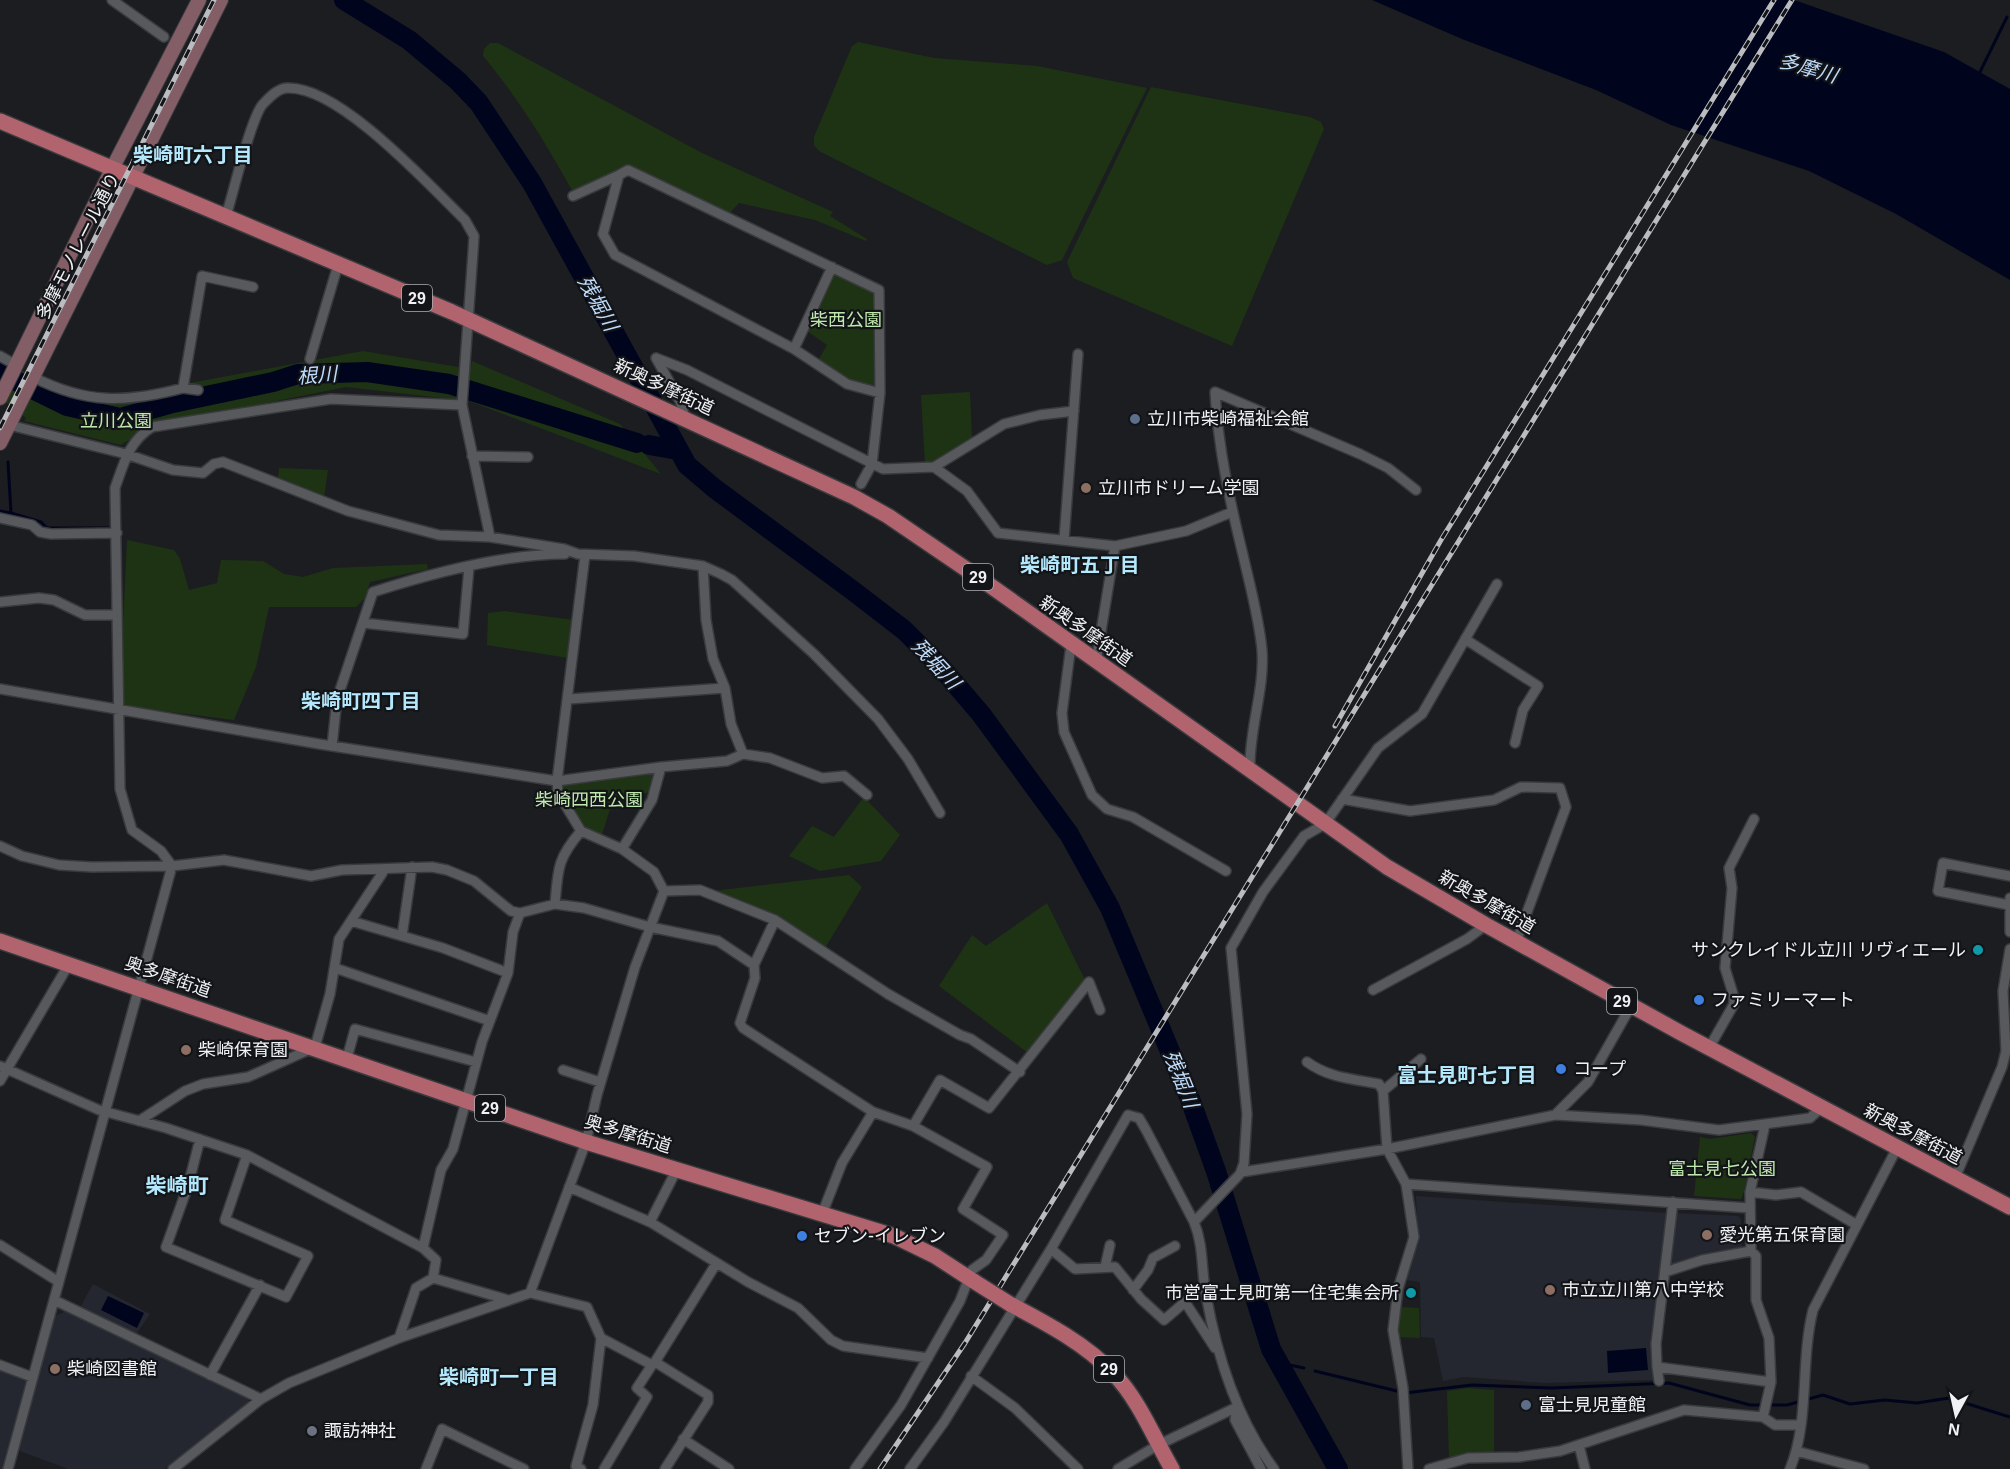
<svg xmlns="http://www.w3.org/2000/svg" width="2010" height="1469" viewBox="0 0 2010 1469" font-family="Helvetica,'Noto Sans JP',sans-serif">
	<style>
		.built { fill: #242730 }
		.green { fill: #1e3314 }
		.water { fill: #00051d }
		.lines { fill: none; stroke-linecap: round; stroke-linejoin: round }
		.stream { stroke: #00051d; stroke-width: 3 }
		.river { stroke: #00051d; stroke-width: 20 }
		.minor-casing { stroke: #393a3d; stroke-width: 12 }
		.secondary-casing { stroke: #393a3d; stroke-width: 16 }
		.primary-casing { stroke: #393a3d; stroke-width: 18 }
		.minor { stroke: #57595d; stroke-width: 9 }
		.secondary { stroke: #845e66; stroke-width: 14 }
		.primary { stroke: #b1636e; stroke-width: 15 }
		.rail-casing { stroke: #bbbcbf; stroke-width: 5 }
		.rail { stroke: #121417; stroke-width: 3; stroke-dasharray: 9; stroke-linecap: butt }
		.primary-bridge-casing { stroke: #393a3d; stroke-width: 18; stroke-linecap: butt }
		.primary-bridge { stroke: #b1636e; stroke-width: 15 }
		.service-dot { fill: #5c6f8a; stroke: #121417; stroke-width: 2 }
		.education-dot { fill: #8d6e63; stroke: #121417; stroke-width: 2 }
		.culture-dot { fill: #0f9aa8; stroke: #121417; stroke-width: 2 }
		.shop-dot { fill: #3f7fe0; stroke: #121417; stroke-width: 2 }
		.worship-dot { fill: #6b7280; stroke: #121417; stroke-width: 2 }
		.labels { text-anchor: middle; stroke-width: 4.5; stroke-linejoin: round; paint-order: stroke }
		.shield { fill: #121417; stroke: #adafb2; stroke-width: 1.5 }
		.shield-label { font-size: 16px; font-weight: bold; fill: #f0f1f4 }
		.street-label { font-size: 18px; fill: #f0f1f4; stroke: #121417 }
		.park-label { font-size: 18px; fill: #bfe8ad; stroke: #121417 }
		.poi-label { font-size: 18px; fill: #f0f1f4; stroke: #121417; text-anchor: start }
		.water-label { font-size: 20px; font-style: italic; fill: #bfdcfc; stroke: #121417 }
		.neighbourhood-label { font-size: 20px; font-weight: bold; fill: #b4e8fd; stroke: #121417 }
		.quarter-label { font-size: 21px; font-weight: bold; fill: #b4e8fd; stroke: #121417 }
	</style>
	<rect width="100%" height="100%" fill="#1c1d21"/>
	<path class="built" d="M 1416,1196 L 1668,1213 L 1655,1380 L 1545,1383 L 1464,1377 L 1443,1381 L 1434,1338 L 1421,1337 L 1420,1282 L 1407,1280 L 1418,1238 Z
		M 1675,1213 L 1738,1216 L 1741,1219 L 1742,1249 L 1704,1255 L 1668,1265 Z
		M 93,1284 L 150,1314 L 131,1342 L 247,1398 L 249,1402 L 165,1469 L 68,1469 L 9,1447 L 3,1469 L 0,1469 L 0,1370 L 36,1383 L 55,1316 L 66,1311 L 76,1315 Z"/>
	<path class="green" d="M 858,42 L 934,58 L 1037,66 L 1147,88 L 1062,260 L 1047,265 L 819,151 L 814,145 L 814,137 L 852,46 Z
		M 490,43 L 498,43 L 702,153 L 833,212 L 830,216 L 867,239 L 866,241 L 815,220 L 739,203 L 729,214 L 628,167 L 573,192 C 546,143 519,99 483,56 L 484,49 Z
		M 1151,87 L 1310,117 L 1321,122 L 1324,129 L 1232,346 L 1073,278 L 1067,262 Z
		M 834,273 L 874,294 L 879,380 L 872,386 L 848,381 L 819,359 L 827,345 L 807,331 Z
		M 363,351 L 470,369 L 472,361 L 620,424 L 661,474 L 469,401 L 346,387 L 151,426 L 121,445 L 24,421 L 26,418 L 0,398 L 0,361 L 93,401 Z
		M 970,392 L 972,440 L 934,464 L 925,465 L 921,395 Z
		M 279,468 L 328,470 L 324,497 L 278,478 Z
		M 127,540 L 174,550 L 180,559 L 189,590 L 217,583 L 221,560 L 263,561 L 284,574 L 303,577 L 333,568 L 427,564 L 428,569 L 370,582 L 365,598 L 356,607 L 269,607 L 256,667 L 234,720 L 124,706 L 123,624 Z
		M 505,611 L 574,620 L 568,658 L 487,645 L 488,613 Z
		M 655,769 L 651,792 L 613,799 L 601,838 L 584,832 L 561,793 L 562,781 Z
		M 864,797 L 900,835 L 881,861 L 820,871 L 789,856 L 812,826 L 834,837 Z
		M 849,875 L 862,887 L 825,948 L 775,915 L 713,891 Z
		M 1047,903 L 1085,980 L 1028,1053 L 939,986 L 972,935 L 986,946 Z
		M 1751,1133 L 1755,1137 C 1752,1148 1745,1195 1741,1199 L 1694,1196 L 1700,1137 L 1710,1139 Z
		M 1401,1307 L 1419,1308 L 1420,1338 L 1398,1337 Z
		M 1467,1388 L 1494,1390 L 1494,1452 L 1449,1459 L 1447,1391 Z"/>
	<path class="water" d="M 1372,0 L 1794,0 L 1944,52 L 2010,89 L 2010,280 L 1896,214 L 1809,171 L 1671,125 L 1596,90 L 1462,39 Z
		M 108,1296 L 144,1313 L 137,1328 L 101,1310 Z
		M 1646,1348 L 1648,1370 L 1608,1373 L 1607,1351 Z"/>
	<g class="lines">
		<path class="stream" d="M 1979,74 L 2007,17
			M 8,462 L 11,513 L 41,522 L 47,528 L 109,528
			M 0,511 L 11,513
			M 1280,1363 L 1304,1368
			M 1315,1371 L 1405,1393 L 1472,1385 L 1552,1388 L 1669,1383 L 1750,1405 L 1762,1405
			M 1769,1405 L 1787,1405 L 1823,1395 L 1850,1404 L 1885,1400 L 1917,1403 L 1949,1398 L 2010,1417"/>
		<path class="river" d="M 344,0 L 409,40 L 458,81 L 479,103 L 532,183 L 687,465 L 714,488 L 852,590 L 904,630 L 939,665 L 981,714 L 1069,834 L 1110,908 L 1190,1099 L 1216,1171 L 1271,1349 L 1338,1469
			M 0,373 L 67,406 L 120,418 L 173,403 L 273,382 L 298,374 L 367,372 L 449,384 L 637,443
			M 649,445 L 678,450"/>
		<g class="minor-casing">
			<path id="minor" d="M 112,0 L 164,37
				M 619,175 L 628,170 L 879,290 L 880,393 L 872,464 L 861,484
				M 573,196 L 619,175 L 603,234 L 615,255 L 794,349 L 847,384 L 880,393
				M 226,216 C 233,194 251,117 263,104 C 270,97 279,87 289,88 C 341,88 428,184 465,220 L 474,236 L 473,252 L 462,405 L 490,537
				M 794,349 L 832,267
				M 0,356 L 16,365
				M 656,358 L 687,370 L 883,469 L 934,467 L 1004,424 L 1040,415 L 1074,411
				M 656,358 L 680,401 L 686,420
				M 310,359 L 338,265
				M 33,377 C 86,404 126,403 183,388
				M 198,390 L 183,388 L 202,276 L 253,287
				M 0,425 L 9,425 L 126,454 L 173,470 L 203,473 L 214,464 L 223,462 L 348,511 L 439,535 L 490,537 L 564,549 L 578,554 L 634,556 L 703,566 L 721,574 L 732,580 L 814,654 L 878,719 L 908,759 L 940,813
				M 472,456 L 528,457
				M 934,467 L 967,491 L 998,533 L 1115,546 L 1186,531 L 1232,512
				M 0,518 L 32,525 L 40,532 L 51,534 L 117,533
				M 1064,540 L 1078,354
				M 585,555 L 557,781 L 661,767
				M 703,566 L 706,620 L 713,659 L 725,688 L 731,724 L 743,754
				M 0,602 L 39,598 L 54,600 L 85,615 L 117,615
				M 363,623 L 463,634 L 469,568
				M 1465,639 L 1538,686 L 1523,710 L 1515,743
				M 1071,645 L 1062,713 L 1064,732 L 1092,795 L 1107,809 L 1133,817 L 1226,871
				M 1096,662 L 1115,546
				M 0,689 L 319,744 L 557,781 L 558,793 L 581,831 L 622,849 L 654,872 L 664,891
				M 569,699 L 725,688
				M 332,746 L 337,699 L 373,592 C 432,573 503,554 565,554
				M 1250,768 C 1249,729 1265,689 1262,650 C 1259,618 1250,586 1243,555 C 1230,502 1218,447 1215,392 L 1360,454 L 1388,468 L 1416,490
				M 1342,799 L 1410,811 L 1494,800 L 1521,787 L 1560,788 L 1566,807 L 1516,942
				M 0,846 L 22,856 L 59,865 L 92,867 L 172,866 L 224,860 L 311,876 L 342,870 L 432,867 L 447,870 L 474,881 L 511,911 L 520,913 L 555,904 L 584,908 L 650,927 L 718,941 L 754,965 L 755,978 L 740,1023 L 743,1028 L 873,1112 L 913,1126 L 987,1167 L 963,1209 L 1003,1235 L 986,1260 L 972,1270 L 960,1301 L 901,1405 L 855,1469
				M 622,849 L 652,800 L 661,767 L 727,761 L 743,754 L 770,758 L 822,778 L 844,776 L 867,795
				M 664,891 L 700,890 L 775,920 L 888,994 L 960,1035 L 971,1039 L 1020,1072
				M 2010,898 L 2010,932
				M 555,904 C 558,869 557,859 581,831
				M 2009,905 L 1938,891 L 1943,863 L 2010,876
				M 351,921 L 443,948 L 508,973
				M 402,936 L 412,867
				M 754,965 L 775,920
				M 335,968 L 490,1021
				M 1373,990 L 1467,939 L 1486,925
				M 1709,1048 L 1734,1004 L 1734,997 L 1725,968 L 1732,888 L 1729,868 L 1754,819
				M 347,1058 L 355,1029 L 476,1062
				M 1307,1062 C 1329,1078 1353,1079 1379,1084 L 1383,1091 L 1387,1149 L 1406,1184
				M 0,1066 L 99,1110 L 166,1128 L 247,1155 L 423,1248 L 436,1260 L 433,1278 L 416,1288 L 399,1338
				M 563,1070 L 600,1082
				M 0,1081 L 69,964
				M 1383,1091 L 1421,1059
				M 1555,1115 L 1588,1082 L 1631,1006
				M 139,1121 L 185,1091 L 203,1084 L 248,1077 L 315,1047 L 330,994 L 339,939 L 385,869
				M 1765,1125 L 1750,1192 L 1751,1251 L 1756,1256 L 1756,1300 L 1769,1338 L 1771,1382 L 1763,1417 L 1775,1425 L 1800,1425
				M 913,1126 L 940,1080 L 989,1108 L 1089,982 L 1100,1010
				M 200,1139 L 188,1186 L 166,1247 L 286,1297 L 308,1256 L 225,1220 L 247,1155
				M 1242,1172 L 1387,1149 L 1555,1115 L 1641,1120 L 1719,1130 L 1810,1118 L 1822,1107
				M 1955,1178 L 2002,1067 L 2006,1051 L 2003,991 L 2010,949
				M 569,1187 L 650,1222 L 748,1282 L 798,1308 L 831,1340 L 843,1346 L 928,1358
				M 1750,1192 L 1776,1195 L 1801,1192 L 1857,1225
				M 1673,1202 L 1656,1344 L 1657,1367 L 1771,1382
				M 822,1214 L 842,1163 L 873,1112
				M 650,1222 L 677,1169
				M 1194,1222 C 1204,1246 1201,1270 1206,1295 C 1217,1356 1236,1418 1274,1469
				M 0,1245 L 59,1282
				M 423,1248 L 441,1170 L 453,1149 L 482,1042 L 508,973 L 513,932 L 520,913
				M 1051,1249 L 1075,1269 L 1115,1267 L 1141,1299 L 1164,1320 L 1185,1302 L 1215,1348
				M 1105,1267 L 1110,1245
				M 1665,1272 L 1702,1260 L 1751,1251
				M 433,1278 L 505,1299
				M 1133,1290 L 1148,1270 L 1153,1258 L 1175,1246
				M 530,1293 L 587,1307 L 601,1338 L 652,1365 L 655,1362 L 708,1395 L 708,1402 L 665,1469
				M 54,1300 L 261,1399
				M 655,1362 L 716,1264
				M 0,1365 L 32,1377
				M 1657,1367 L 1659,1381
				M 210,1375 L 260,1285
				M 971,1376 L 1015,1408 L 1078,1469
				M 1237,1407 L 1235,1420 L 1261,1469
				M 683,1439 L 729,1469
				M 1579,1445 L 1585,1469
				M 1796,1451 L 1864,1469
				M 8,1469 L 172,866 L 161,851 L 132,830 L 120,789 L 115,488 C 124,463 129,441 152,427 L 331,399 L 462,405
				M 173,1469 L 261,1399 L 289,1383 L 399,1338 L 530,1293 L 586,1142 L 597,1095 L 635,967 L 664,891
				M 426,1469 L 442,1429 L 524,1469
				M 581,1469 L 576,1466 L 593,1405 L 601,1338
				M 604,1469 L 647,1397 L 637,1388 L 652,1365
				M 910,1469 L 944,1422 L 1051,1249 L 1128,1115 L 1139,1118 L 1146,1130 L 1194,1222 L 1240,1174 L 1244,1163 L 1247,1114 L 1231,948 L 1263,892 L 1304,836 L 1325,824 L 1378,748 L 1422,714 L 1497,584
				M 1118,1469 L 1158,1445 L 1237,1407
				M 1408,1469 L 1403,1388 L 1393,1330 L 1398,1289 L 1414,1237 L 1406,1184 L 1749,1208
				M 1429,1469 L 1468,1458 L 1519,1457 L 1560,1451 L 1684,1410 L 1763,1417
				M 1790,1469 C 1810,1420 1800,1362 1813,1310 L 1897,1148"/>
		</g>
		<g class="secondary-casing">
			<path id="secondary" d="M 0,398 L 112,169 L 199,0
				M 0,443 L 221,0"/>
		</g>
		<g class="primary-casing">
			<path id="primary" d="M 0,121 L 452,312 L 854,497 L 888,516 L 988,584 L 1387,867 L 1486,925 L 1681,1033 L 2010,1207
				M 0,941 L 586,1142 L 894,1236 L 935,1256 L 975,1282
				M 1010,1304 C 1046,1323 1086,1344 1114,1374 C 1139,1400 1154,1438 1172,1469"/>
		</g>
		<use href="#minor" class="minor"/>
		<use href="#secondary" class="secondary"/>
		<use href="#primary" class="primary"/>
		<g class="rail-casing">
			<path id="rail" d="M 0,428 L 214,0
				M 1335,726 L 1441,540 L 1774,0
				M 880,1469 L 965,1343 L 1792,0"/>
		</g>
		<use href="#rail" class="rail"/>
		<g class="primary-bridge-casing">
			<path id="primary-bridge" d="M 975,1282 L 1010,1304"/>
		</g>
		<use href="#primary-bridge" class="primary-bridge"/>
	</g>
	<g class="service-dot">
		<circle cx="1135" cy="419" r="6"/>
		<circle cx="1526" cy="1405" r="6"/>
	</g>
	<g class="education-dot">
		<circle cx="1086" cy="488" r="6"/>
		<circle cx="186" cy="1050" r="6"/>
		<circle cx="1707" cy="1235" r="6"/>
		<circle cx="1550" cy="1290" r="6"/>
		<circle cx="55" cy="1369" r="6"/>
	</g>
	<g class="culture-dot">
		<circle cx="1978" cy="950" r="6"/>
		<circle cx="1411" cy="1293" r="6"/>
	</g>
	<g class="shop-dot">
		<circle cx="1699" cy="1000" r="6"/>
		<circle cx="1561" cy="1069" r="6"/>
		<circle cx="802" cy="1236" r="6"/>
	</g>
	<circle class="worship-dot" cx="312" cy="1431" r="6"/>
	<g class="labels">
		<g class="shield">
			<rect x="402" y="285" width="30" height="26" rx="4.5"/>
			<rect x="963" y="564" width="30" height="26" rx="4.5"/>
			<rect x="1607" y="988" width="30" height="26" rx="4.5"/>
			<rect x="475" y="1095" width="30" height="26" rx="4.5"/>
			<rect x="1094" y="1356" width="30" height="26" rx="4.5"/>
		</g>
		<g class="shield-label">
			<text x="417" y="304">29</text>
			<text x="978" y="583">29</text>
			<text x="1622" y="1007">29</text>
			<text x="490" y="1114">29</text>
			<text x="1109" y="1375">29</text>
		</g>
		<g class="street-label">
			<text transform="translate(78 246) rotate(-63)" y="6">多摩モノレール通り</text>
			<text transform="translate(664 387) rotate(25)" y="6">新奥多摩街道</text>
			<text transform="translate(1086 631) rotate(35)" y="6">新奥多摩街道</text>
			<text transform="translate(1487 902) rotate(30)" y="6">新奥多摩街道</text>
			<text transform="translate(168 977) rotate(19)" y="6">奥多摩街道</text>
			<text transform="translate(628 1134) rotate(17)" y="6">奥多摩街道</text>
			<text transform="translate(1913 1134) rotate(28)" y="6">新奥多摩街道</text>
		</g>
		<g class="park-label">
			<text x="846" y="326">柴西公園</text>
			<text x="116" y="427">立川公園</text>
			<text x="589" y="806">柴崎四西公園</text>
			<text x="1722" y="1175">富士見七公園</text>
		</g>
		<g class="poi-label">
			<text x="1147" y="425">立川市柴崎福祉会館</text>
			<text x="1098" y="494">立川市ドリーム学園</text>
			<text x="1966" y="956" text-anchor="end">サンクレイドル立川 リヴィエール</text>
			<text x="1711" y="1006">ファミリーマート</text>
			<text x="198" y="1056">柴崎保育園</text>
			<text x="1573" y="1075">コープ</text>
			<text x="1719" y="1241">愛光第五保育園</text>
			<text x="814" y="1242">セブン-イレブン</text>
			<text x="1562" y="1296">市立立川第八中学校</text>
			<text x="1399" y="1299" text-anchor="end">市営富士見町第一住宅集会所</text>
			<text x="67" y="1375">柴崎図書館</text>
			<text x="1538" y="1411">富士見児童館</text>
			<text x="324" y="1437">諏訪神社</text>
		</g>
		<g class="water-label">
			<text transform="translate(1808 68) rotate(16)" y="7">多摩川</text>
			<text transform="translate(598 303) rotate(61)" y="7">残堀川</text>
			<text transform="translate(317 375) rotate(-4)" y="7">根川</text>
			<text transform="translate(936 664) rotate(47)" y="7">残堀川</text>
			<text transform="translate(1181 1079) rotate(68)" y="7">残堀川</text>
		</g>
		<g class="neighbourhood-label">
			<text x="193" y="162">柴崎町六丁目</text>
			<text x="1080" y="572">柴崎町五丁目</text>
			<text x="361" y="708">柴崎町四丁目</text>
			<text x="1467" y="1082">富士見町七丁目</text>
			<text x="499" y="1384">柴崎町一丁目</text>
		</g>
		<g class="quarter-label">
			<text x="177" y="1193">柴崎町</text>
		</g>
	</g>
	<g transform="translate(1956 1415) rotate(188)" stroke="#121417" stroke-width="4.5" paint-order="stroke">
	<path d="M0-4.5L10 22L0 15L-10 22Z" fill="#f0f1f4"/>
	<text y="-9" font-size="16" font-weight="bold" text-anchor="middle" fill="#f0f1f4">N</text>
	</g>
</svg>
